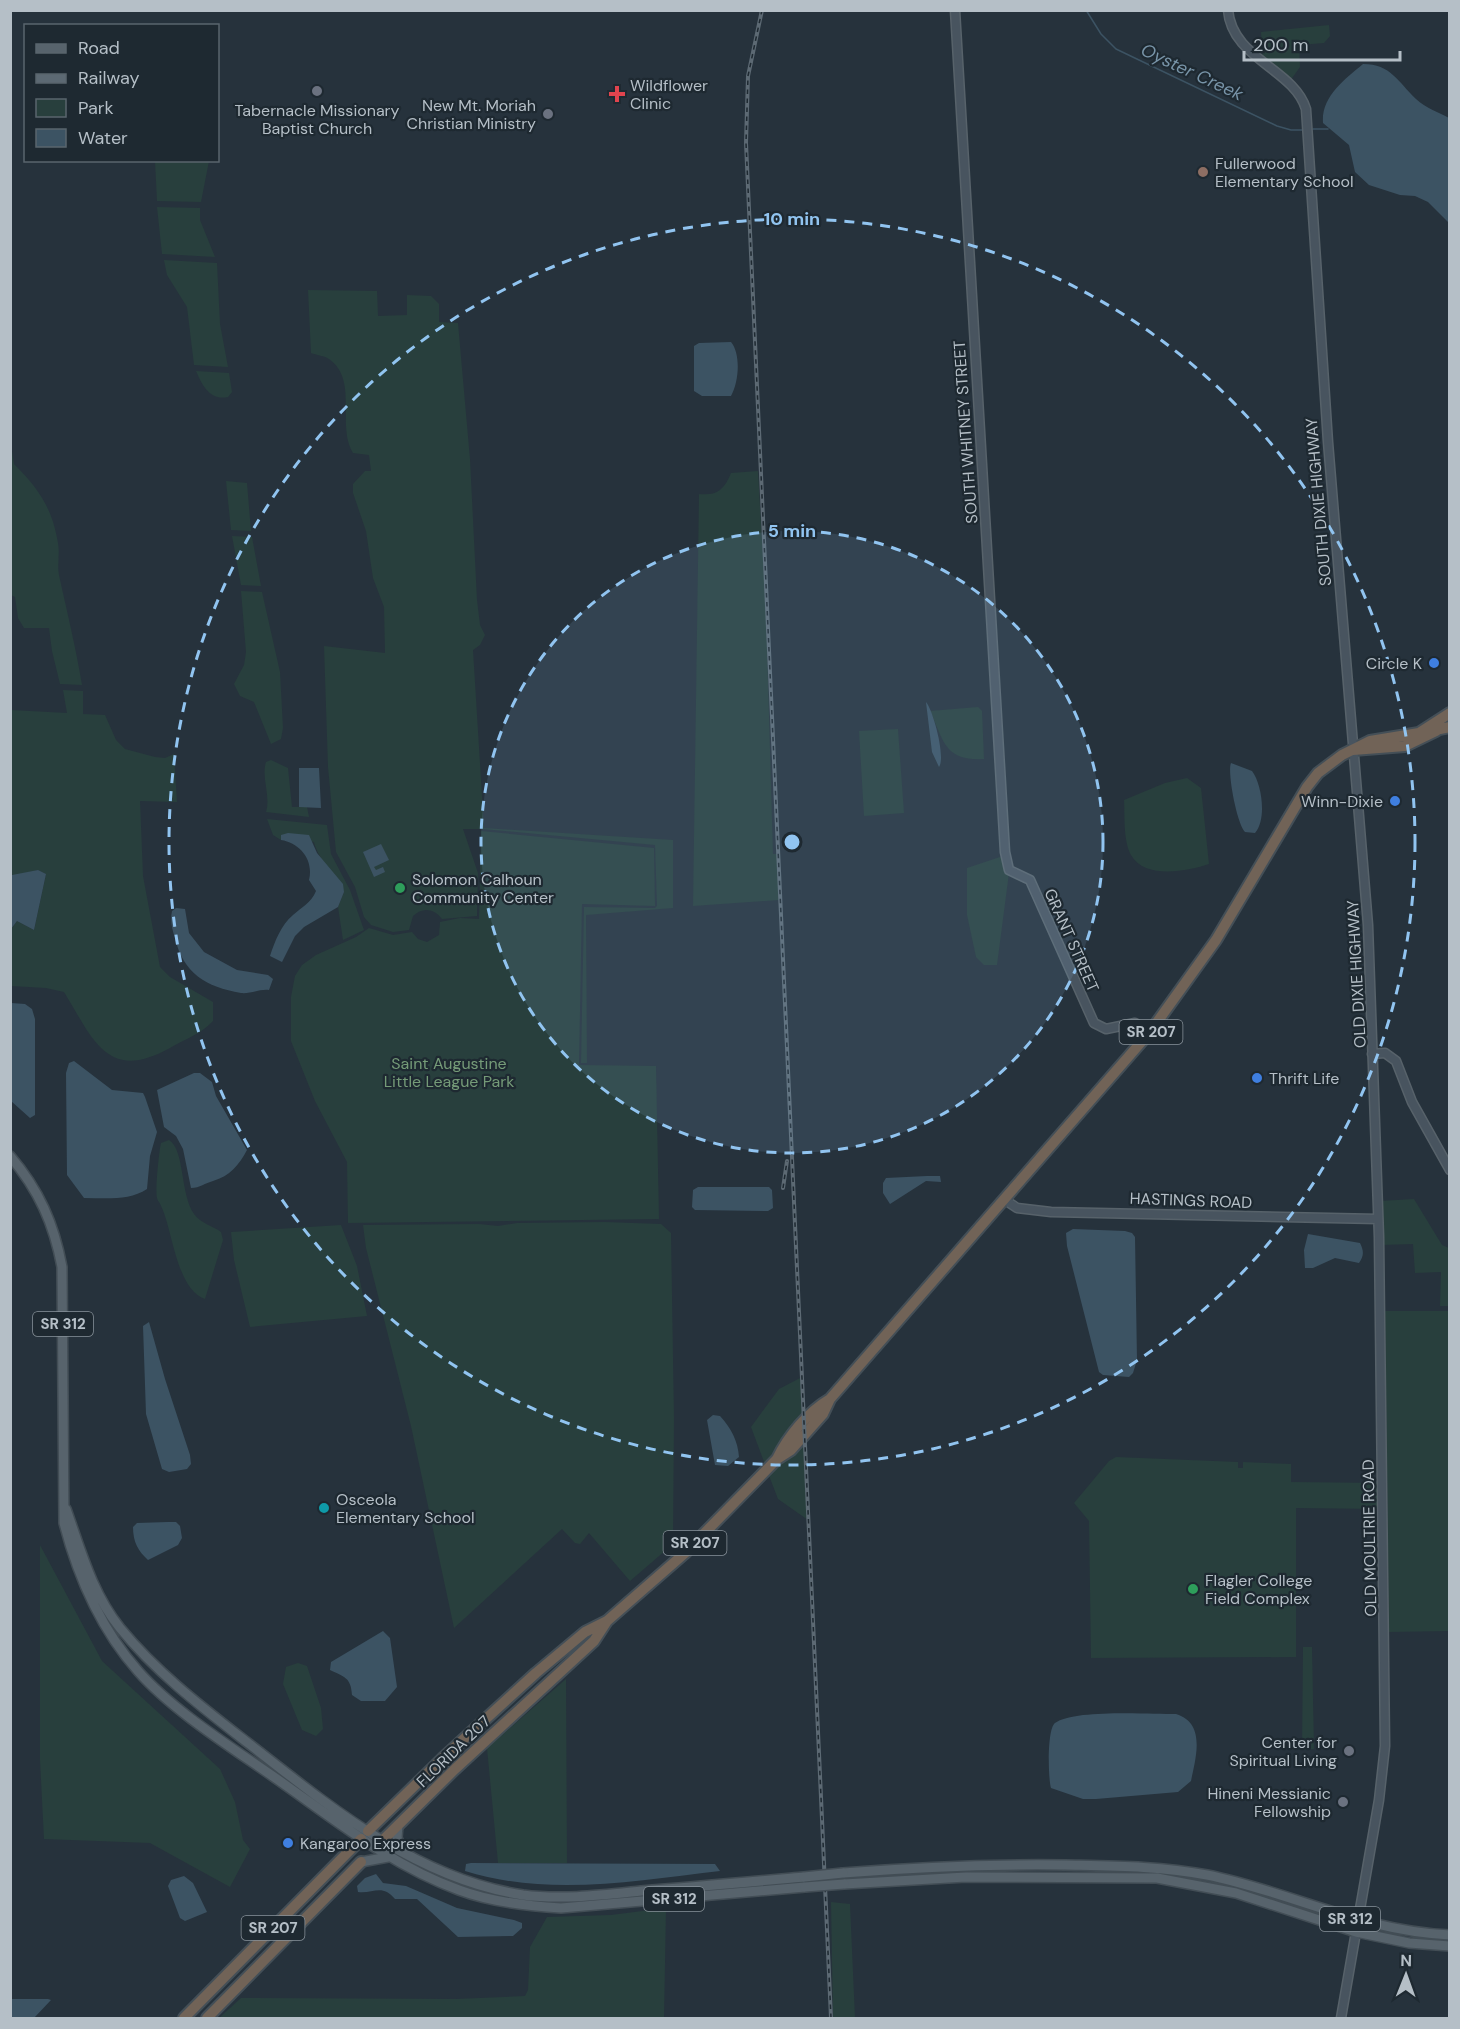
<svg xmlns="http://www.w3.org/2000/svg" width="1460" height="2029" viewBox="0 0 1460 2029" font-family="'DM Sans',sans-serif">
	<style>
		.green { fill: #283f3d }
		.water { fill: #3c5363 }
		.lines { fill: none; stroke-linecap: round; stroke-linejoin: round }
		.stream { stroke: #3c5363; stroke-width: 1.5 }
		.secondary-casing { stroke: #57626a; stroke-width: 11 }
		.primary-casing { stroke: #424d55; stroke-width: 12 }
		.highway-casing { stroke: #444f57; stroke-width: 14 }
		.secondary { stroke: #48545f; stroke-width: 8 }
		.primary { stroke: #57636c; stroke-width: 9 }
		.highway { stroke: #716357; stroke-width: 10 }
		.rail-casing { stroke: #5c6973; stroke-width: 4 }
		.rail { stroke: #1e2931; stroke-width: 1.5; stroke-dasharray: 4.5; stroke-linecap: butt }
		.primary-bridge-casing { stroke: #424d55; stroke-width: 12; stroke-linecap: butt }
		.primary-bridge { stroke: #57636c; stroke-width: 9 }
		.ring { fill: none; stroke: #91c4f0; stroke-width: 3; stroke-dasharray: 10 8 }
		.worship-dot { fill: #6b7280; stroke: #1e2931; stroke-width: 2 }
		.health-dot { fill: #e0444e; stroke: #1e2931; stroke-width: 2 }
		.education-dot { fill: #8d6e63; stroke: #1e2931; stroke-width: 2 }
		.shop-dot { fill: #3f7fe0; stroke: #1e2931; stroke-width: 2 }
		.leisure-dot { fill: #2e9e5b; stroke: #1e2931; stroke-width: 2 }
		.culture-dot { fill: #0f9aa8; stroke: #1e2931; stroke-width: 2 }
		.labels { text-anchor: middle; stroke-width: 4.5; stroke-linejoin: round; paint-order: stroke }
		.shield { fill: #1e2931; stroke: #88929a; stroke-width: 1.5 }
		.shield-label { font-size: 15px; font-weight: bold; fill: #b5bfc7 }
		.poi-label { font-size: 16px; fill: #b5bfc7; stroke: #1e2931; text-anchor: start }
		.street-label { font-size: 16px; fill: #b5bfc7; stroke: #1e2931 }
		.park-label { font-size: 16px; fill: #759b78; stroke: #1e2931 }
		.water-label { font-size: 18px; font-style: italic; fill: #7894a8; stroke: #1e2931 }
		.centre { fill: #91c4f0; stroke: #1e2931; stroke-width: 3 }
		.ring-label { font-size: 18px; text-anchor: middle; font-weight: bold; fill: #91c4f0; stroke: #1e2931; stroke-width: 4.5; stroke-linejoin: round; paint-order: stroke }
	</style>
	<rect width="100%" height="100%" fill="#26323c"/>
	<path class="green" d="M 1329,25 L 1330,36 L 1324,43 L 1299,45 L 1300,67 L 1290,81 L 1263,59 L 1261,32 Z
		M 155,161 L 209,161 L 201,202 L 157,201 Z
		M 157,207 L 200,208 L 200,220 L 215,257 L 162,254 Z
		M 164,260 L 217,263 L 220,324 L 228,367 L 194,365 L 187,307 L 167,275 Z
		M 308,290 L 377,291 L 378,316 L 407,315 L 407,295 L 431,296 L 439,304 L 439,322 L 458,323 L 470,459 L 477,600 L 480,625 L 485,635 L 480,645 L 473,650 L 484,828 L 673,840 L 673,908 L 586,915 L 587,1063 L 581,1063 L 584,907 L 655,908 L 657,906 L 655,845 L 483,829 L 463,829 L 478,873 L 477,916 L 442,919 C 434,908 422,907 413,916 L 409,930 L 393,932 L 371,925 L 364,917 L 355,887 L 336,852 L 328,767 L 324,646 L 385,653 L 384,607 L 373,578 L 366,531 L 353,493 L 353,484 L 365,471 L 371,471 L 369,455 L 353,453 C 336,426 359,380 329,359 C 325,356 316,355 311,353 Z
		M 196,371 L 229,373 L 232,392 L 228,397 C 210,401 202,385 196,371 Z
		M 10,439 L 14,464 C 38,488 52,507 58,543 C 60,553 57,565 59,575 C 67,612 76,648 82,685 L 60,684 L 52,651 L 49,628 L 24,628 L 18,618 L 15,597 L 11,595 Z
		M 758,471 L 766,611 L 773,854 L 779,854 L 779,900 L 693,906 L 699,494 C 717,496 724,490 731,473 Z
		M 226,481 L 247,483 L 251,531 L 231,530 Z
		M 232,536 L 252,537 L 261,586 L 241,585 Z
		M 241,591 L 262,592 L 280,672 L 283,728 L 281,739 L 271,744 L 254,702 L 240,696 L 234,684 L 244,665 L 246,652 Z
		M 63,690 L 83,691 L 83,714 L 105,715 L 116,740 L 125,749 L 155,757 L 165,758 L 174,754 L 177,802 L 140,801 L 143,876 L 160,967 L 170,977 L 213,1002 L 213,1021 C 201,1034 185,1039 170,1048 C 107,1083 93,1039 64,992 L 46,988 L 11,986 L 11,929 L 17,921 L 34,930 L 46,874 L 38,870 L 13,876 L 11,894 L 11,710 L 67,713 Z
		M 978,707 L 982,711 L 984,759 C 944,761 944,741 930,711 Z
		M 898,729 L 904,813 L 864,816 L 859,731 Z
		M 271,760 L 288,768 L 292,807 L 307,807 L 309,817 L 266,812 C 271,795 261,778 266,762 Z
		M 1187,778 L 1201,788 L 1209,864 C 1188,871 1145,880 1131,855 C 1123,840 1125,816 1124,800 L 1165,783 Z
		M 267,819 L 327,825 L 331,854 L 350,890 L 364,930 L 343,940 L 338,907 L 344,892 C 336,873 319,862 314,842 L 281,835 L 281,840 L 273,835 Z
		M 481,831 L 654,848 L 655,906 L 582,904 L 579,1065 L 656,1066 L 659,1219 L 348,1223 L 347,1162 L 315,1101 L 291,1041 L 291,997 L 295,976 L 302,965 L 316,955 L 356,937 L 369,928 L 393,935 L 412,932 L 418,939 L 427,942 L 439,935 L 440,922 L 460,918 L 479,919 Z
		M 1003,856 L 1009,873 L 997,965 L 984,965 L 976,957 L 967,915 L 967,868 Z
		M 169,1140 C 185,1150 180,1194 194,1214 C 200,1223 213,1226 221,1232 L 223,1240 L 205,1299 C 176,1289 173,1230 161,1206 C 160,1202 158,1202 157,1198 C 155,1191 159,1151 161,1143 Z
		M 1414,1199 L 1442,1245 L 1449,1248 L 1449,1306 L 1440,1306 L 1441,1272 L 1415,1273 L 1413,1244 L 1382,1245 L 1380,1201 Z
		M 605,1222 L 661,1224 L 671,1233 L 674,1419 L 673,1544 L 630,1581 L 589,1533 L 580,1544 L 575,1543 L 562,1529 L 454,1628 L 411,1426 L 366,1248 L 363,1225 L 479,1224 L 498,1226 L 517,1223 Z
		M 341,1225 L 357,1266 L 367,1316 L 250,1327 L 234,1260 L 231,1232 Z
		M 1385,1311 L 1449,1311 L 1449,1631 L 1389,1632 Z
		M 802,1377 L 804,1418 L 766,1467 L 751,1427 L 779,1389 Z
		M 805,1439 L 808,1520 L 778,1499 L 768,1473 Z
		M 1116,1457 L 1238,1462 L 1238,1468 L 1243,1468 L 1243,1462 L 1291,1464 L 1291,1482 L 1383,1483 L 1383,1509 L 1296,1508 L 1296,1657 L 1091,1658 L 1089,1521 L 1074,1503 L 1109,1461 Z
		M 40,1545 L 102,1661 L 220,1769 L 235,1802 L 243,1840 L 250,1849 L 230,1887 L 150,1843 L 44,1839 L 40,1760 Z
		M 1303,1647 L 1312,1647 L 1314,1749 L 1302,1750 Z
		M 298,1663 L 307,1666 L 321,1708 L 323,1729 L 316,1736 L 302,1730 L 283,1684 L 286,1667 Z
		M 566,1679 L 567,1863 L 498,1863 L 487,1748 Z
		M 831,1902 L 850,1904 L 855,2018 L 833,2018 Z
		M 666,1908 L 664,2018 L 219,2018 L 241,1998 L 456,1999 L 525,1996 L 528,1990 L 530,1947 L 547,1917 L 611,1915 Z"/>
	<path class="water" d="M 1363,64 C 1391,64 1398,82 1416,99 C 1426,108 1438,112 1449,118 L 1449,223 L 1428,202 L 1415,196 L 1400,195 L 1369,185 L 1355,172 L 1349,145 L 1323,123 C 1321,97 1344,80 1363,64 Z
		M 731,342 C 741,354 739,382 731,396 L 702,396 L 694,391 L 694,346 L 699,343 Z
		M 926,702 C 933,710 946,757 939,767 L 932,752 Z
		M 1231,763 L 1252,771 C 1262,784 1267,820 1255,833 L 1245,832 C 1237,824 1227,772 1231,763 Z
		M 299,768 L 319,768 L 321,808 L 299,807 Z
		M 288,833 L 309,835 L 317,853 L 343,884 L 344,892 L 338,907 L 304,927 L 295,936 L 282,962 L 270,956 C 275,941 281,925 293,915 C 302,907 311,903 316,891 L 309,880 C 314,860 300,843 281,840 L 281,835 Z
		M 381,844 L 389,860 L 374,867 L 376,870 L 383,867 L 385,872 L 374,877 L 363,852 Z
		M 38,870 L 46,874 L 34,930 L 17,921 L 11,929 L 12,875 Z
		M 176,908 L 185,909 L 189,933 L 204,952 L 237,970 L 268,975 L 273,979 L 269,990 C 259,989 250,994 241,993 C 206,987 183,973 175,938 C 172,929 170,921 172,911 Z
		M 11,1003 L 25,1004 L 32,1009 L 35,1019 L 35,1115 L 30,1118 L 11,1101 Z
		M 74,1061 L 112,1090 L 143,1093 L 145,1097 L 157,1132 L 150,1156 L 147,1189 C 129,1201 106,1198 84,1198 L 67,1175 L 66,1073 L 69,1063 Z
		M 194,1073 L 200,1073 L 212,1082 L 216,1096 L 247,1150 C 239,1165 230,1176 213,1181 C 205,1183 200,1188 191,1188 L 183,1149 L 176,1136 L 164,1127 L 157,1090 Z
		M 927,1176 L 940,1176 L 941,1182 L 926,1181 L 890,1204 L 883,1193 L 883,1183 L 886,1178 Z
		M 698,1187 L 769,1187 L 772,1190 L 773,1208 L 768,1211 L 695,1210 L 692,1207 L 693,1190 Z
		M 1073,1229 L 1125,1231 L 1132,1233 L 1135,1237 L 1137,1360 L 1133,1373 L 1129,1377 L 1103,1375 L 1099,1372 L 1067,1246 L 1066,1233 Z
		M 1308,1234 L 1360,1243 C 1364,1251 1364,1256 1359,1263 L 1335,1258 L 1313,1268 L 1305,1268 L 1304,1250 Z
		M 149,1322 L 165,1379 L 190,1455 L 191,1464 L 187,1469 L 169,1472 L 162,1469 L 146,1414 L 143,1326 Z
		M 713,1415 L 720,1416 C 731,1428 738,1441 739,1457 L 728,1466 L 715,1465 L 707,1420 Z
		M 168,1522 L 176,1522 L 180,1526 L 182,1538 L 178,1545 L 148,1560 C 138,1551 133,1542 133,1527 L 137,1523 Z
		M 383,1631 L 390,1638 L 397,1687 L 385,1701 L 361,1701 L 352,1695 C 351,1677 344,1677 330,1670 L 331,1662 Z
		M 1176,1714 C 1206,1723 1196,1757 1191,1781 L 1178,1792 L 1096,1799 L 1083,1799 L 1051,1788 C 1048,1778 1047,1729 1055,1723 C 1073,1709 1150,1714 1176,1714 Z
		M 471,1863 L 715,1864 L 720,1871 C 634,1881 549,1897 465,1871 L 466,1864 Z
		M 376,1874 L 383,1883 L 406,1886 L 457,1908 L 514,1920 L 522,1923 L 522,1928 L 513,1936 L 458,1937 L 417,1899 L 395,1899 C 382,1883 373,1894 358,1892 L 357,1886 L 365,1878 Z
		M 184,1876 L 193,1883 L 207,1912 L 185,1921 L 180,1918 L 168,1886 L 171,1880 Z
		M 11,1999 L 48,1999 L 51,2000 L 34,2018 L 11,2018 Z"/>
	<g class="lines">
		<path class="stream" d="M 1086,10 L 1101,34 L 1116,49 L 1277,126 L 1291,130 L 1303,130
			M 1313,129 L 1328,129"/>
		<g class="secondary-casing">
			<path id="secondary" d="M 955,10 L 1005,852 L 1009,870 L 1030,880 L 1094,1023 L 1106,1029 L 1135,1023 L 1150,1032
				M 1228,10 C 1232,59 1294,69 1306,109 L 1328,442 L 1368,925 L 1379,1237 L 1385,1746 L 1379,1800 L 1341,2018
				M 1372,1054 L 1385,1053 L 1396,1061 L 1412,1102 L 1450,1170
				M 1005,1200 L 1017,1208 L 1051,1212 L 1378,1219"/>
		</g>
		<g class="primary-casing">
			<path id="primary" d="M 10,1156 C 39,1190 54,1224 62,1267 L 64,1523 C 78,1577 101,1629 138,1671 C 172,1710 231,1747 274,1777 C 333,1818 390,1865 459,1890 C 491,1902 527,1906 561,1908 L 805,1887
				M 66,1509 C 81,1551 92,1593 120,1628 C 157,1673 203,1708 248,1743 C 331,1808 417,1879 523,1895 C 562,1900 602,1895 641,1891 C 695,1887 749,1882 804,1877
				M 398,1825 L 397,1838 L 404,1853
				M 361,1862 L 388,1857
				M 843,1873 C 917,1867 992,1864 1066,1865 C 1114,1866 1160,1866 1207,1875 C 1291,1892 1361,1931 1450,1935
				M 844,1884 L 966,1877 L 1157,1878 L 1236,1893 L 1356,1932 L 1409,1943 L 1450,1946"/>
		</g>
		<g class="highway-casing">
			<path id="highway" d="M 1440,729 L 1450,727
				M 1353,750 L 1405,746 L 1436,731
				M 777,1459 C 788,1436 808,1412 830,1399
				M 368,1831 L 443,1758 L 536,1673 L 585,1632 L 607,1621 L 685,1553 L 777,1459 L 791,1450 L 823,1414 L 830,1399 L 1150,1032 L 1216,940 L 1307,787 L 1318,773 L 1342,755 L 1370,741 L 1419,733 L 1450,713
				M 382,1841 L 455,1769 L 594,1641 L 607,1621
				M 184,2018 L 361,1839
				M 207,2018 L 361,1862"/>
		</g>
		<use href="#secondary" class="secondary"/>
		<use href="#primary" class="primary"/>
		<use href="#highway" class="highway"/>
		<g class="rail-casing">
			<path id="rail" d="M 762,10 L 748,76 L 746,143 L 831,2018
				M 783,1188 L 787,1161"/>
		</g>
		<use href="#rail" class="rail"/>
		<g class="primary-bridge-casing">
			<path id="primary-bridge" d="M 804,1877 L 843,1873
				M 805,1887 L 844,1884"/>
		</g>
		<use href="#primary-bridge" class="primary-bridge"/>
	</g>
	<circle cx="792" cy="842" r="311" fill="#91c4f0" fill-opacity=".12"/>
	<g class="ring">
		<circle cx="792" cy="842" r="311"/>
		<circle cx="792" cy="842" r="623"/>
	</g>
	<g class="worship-dot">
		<circle cx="317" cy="91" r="6"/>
		<circle cx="548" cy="114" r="6"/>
		<circle cx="1349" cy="1751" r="6"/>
		<circle cx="1343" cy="1802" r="6"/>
	</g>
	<path class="health-dot" d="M614 85h6v6h6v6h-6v6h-6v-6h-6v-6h6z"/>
	<circle class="education-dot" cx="1203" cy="172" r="6"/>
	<g class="shop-dot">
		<circle cx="1434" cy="663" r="6"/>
		<circle cx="1395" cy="801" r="6"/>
		<circle cx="1257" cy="1078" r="6"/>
		<circle cx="288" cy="1843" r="6"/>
	</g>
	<g class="leisure-dot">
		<circle cx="400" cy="888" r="6"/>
		<circle cx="1193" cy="1589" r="6"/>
	</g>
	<circle class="culture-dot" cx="324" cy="1508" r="6"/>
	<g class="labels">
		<g class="shield">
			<rect x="1119.5" y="1020" width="63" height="24" rx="4.5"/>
			<rect x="33" y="1312" width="60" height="24" rx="4.5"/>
			<rect x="663.5" y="1531" width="63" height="24" rx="4.5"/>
			<rect x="644" y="1887" width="60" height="24" rx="4.5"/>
			<rect x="1320" y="1907" width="60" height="24" rx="4.5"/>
			<rect x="241.5" y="1916" width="63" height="24" rx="4.5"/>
		</g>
		<g class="shield-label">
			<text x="1151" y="1037">SR 207</text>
			<text x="63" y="1329">SR 312</text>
			<text x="695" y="1548">SR 207</text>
			<text x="674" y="1904">SR 312</text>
			<text x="1350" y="1924">SR 312</text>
			<text x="273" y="1933">SR 207</text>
		</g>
		<g class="poi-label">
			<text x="630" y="91">Wildflower<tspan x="630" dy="18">Clinic</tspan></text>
			<text x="536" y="111" text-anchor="end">New Mt. Moriah<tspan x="536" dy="18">Christian Ministry</tspan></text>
			<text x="317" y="116" text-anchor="middle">Tabernacle Missionary<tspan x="317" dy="18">Baptist Church</tspan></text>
			<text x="1215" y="169">Fullerwood<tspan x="1215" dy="18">Elementary School</tspan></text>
			<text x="1422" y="669" text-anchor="end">Circle K</text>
			<text x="1383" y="807" text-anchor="end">Winn-Dixie</text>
			<text x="412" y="885">Solomon Calhoun<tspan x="412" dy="18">Community Center</tspan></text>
			<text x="1269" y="1084">Thrift Life</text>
			<text x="336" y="1505">Osceola<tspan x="336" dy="18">Elementary School</tspan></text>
			<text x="1205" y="1586">Flagler College<tspan x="1205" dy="18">Field Complex</tspan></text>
			<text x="1337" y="1748" text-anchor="end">Center for<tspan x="1337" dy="18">Spiritual Living</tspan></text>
			<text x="1331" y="1799" text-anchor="end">Hineni Messianic<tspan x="1331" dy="18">Fellowship</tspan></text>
			<text x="300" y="1849">Kangaroo Express</text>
		</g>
		<g class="street-label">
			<text transform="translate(965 432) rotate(-94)" y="6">SOUTH WHITNEY STREET</text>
			<text transform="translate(1318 502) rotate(-95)" y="6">SOUTH DIXIE HIGHWAY</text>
			<text transform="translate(1072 940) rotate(66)" y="6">GRANT STREET</text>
			<text transform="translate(1356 974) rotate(-93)" y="6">OLD DIXIE HIGHWAY</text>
			<text transform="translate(1191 1200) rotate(2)" y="6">HASTINGS ROAD</text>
			<text transform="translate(1369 1538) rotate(-91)" y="6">OLD MOULTRIE ROAD</text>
			<text transform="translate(453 1751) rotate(-44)" y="6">FLORIDA 207</text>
		</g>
		<g class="park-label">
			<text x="449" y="1069">Saint Augustine<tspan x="449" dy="18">Little League Park</tspan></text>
		</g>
		<g class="water-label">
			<text transform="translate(1192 72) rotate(25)" y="6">Oyster Creek</text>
		</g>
	</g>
	<circle cx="792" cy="842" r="9" class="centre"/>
	<g class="ring-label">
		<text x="792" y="225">10 min</text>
		<text x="792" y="537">5 min</text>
	</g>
	<rect width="1460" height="2029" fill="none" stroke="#b5bfc7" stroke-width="24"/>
	<rect x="24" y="24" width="195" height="138" fill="#1e2931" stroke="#5a656d" stroke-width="1.5"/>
	<rect x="36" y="44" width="30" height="9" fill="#57636c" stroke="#5a656d" stroke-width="1.5"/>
	<text x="78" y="54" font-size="18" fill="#b5bfc7">Road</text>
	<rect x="36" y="74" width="30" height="9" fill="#5c6973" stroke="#5a656d" stroke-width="1.5"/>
	<text x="78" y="84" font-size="18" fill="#b5bfc7">Railway</text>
	<rect x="36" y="99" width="30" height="18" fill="#283f3d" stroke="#5a656d" stroke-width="1.5"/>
	<text x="78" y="114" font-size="18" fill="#b5bfc7">Park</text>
	<rect x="36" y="129" width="30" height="18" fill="#3c5363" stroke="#5a656d" stroke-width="1.5"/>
	<text x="78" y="144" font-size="18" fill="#b5bfc7">Water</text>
	<g transform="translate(1406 1975) rotate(1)" stroke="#1e2931" stroke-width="4.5" paint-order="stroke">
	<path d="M0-4.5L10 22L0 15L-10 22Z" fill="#b5bfc7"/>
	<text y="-9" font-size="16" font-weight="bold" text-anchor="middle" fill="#b5bfc7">N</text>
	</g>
	<path d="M1244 51v9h156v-9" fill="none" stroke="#b5bfc7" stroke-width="3"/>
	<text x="1253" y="51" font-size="18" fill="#b5bfc7" stroke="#1e2931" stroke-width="4.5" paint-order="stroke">200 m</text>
</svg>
